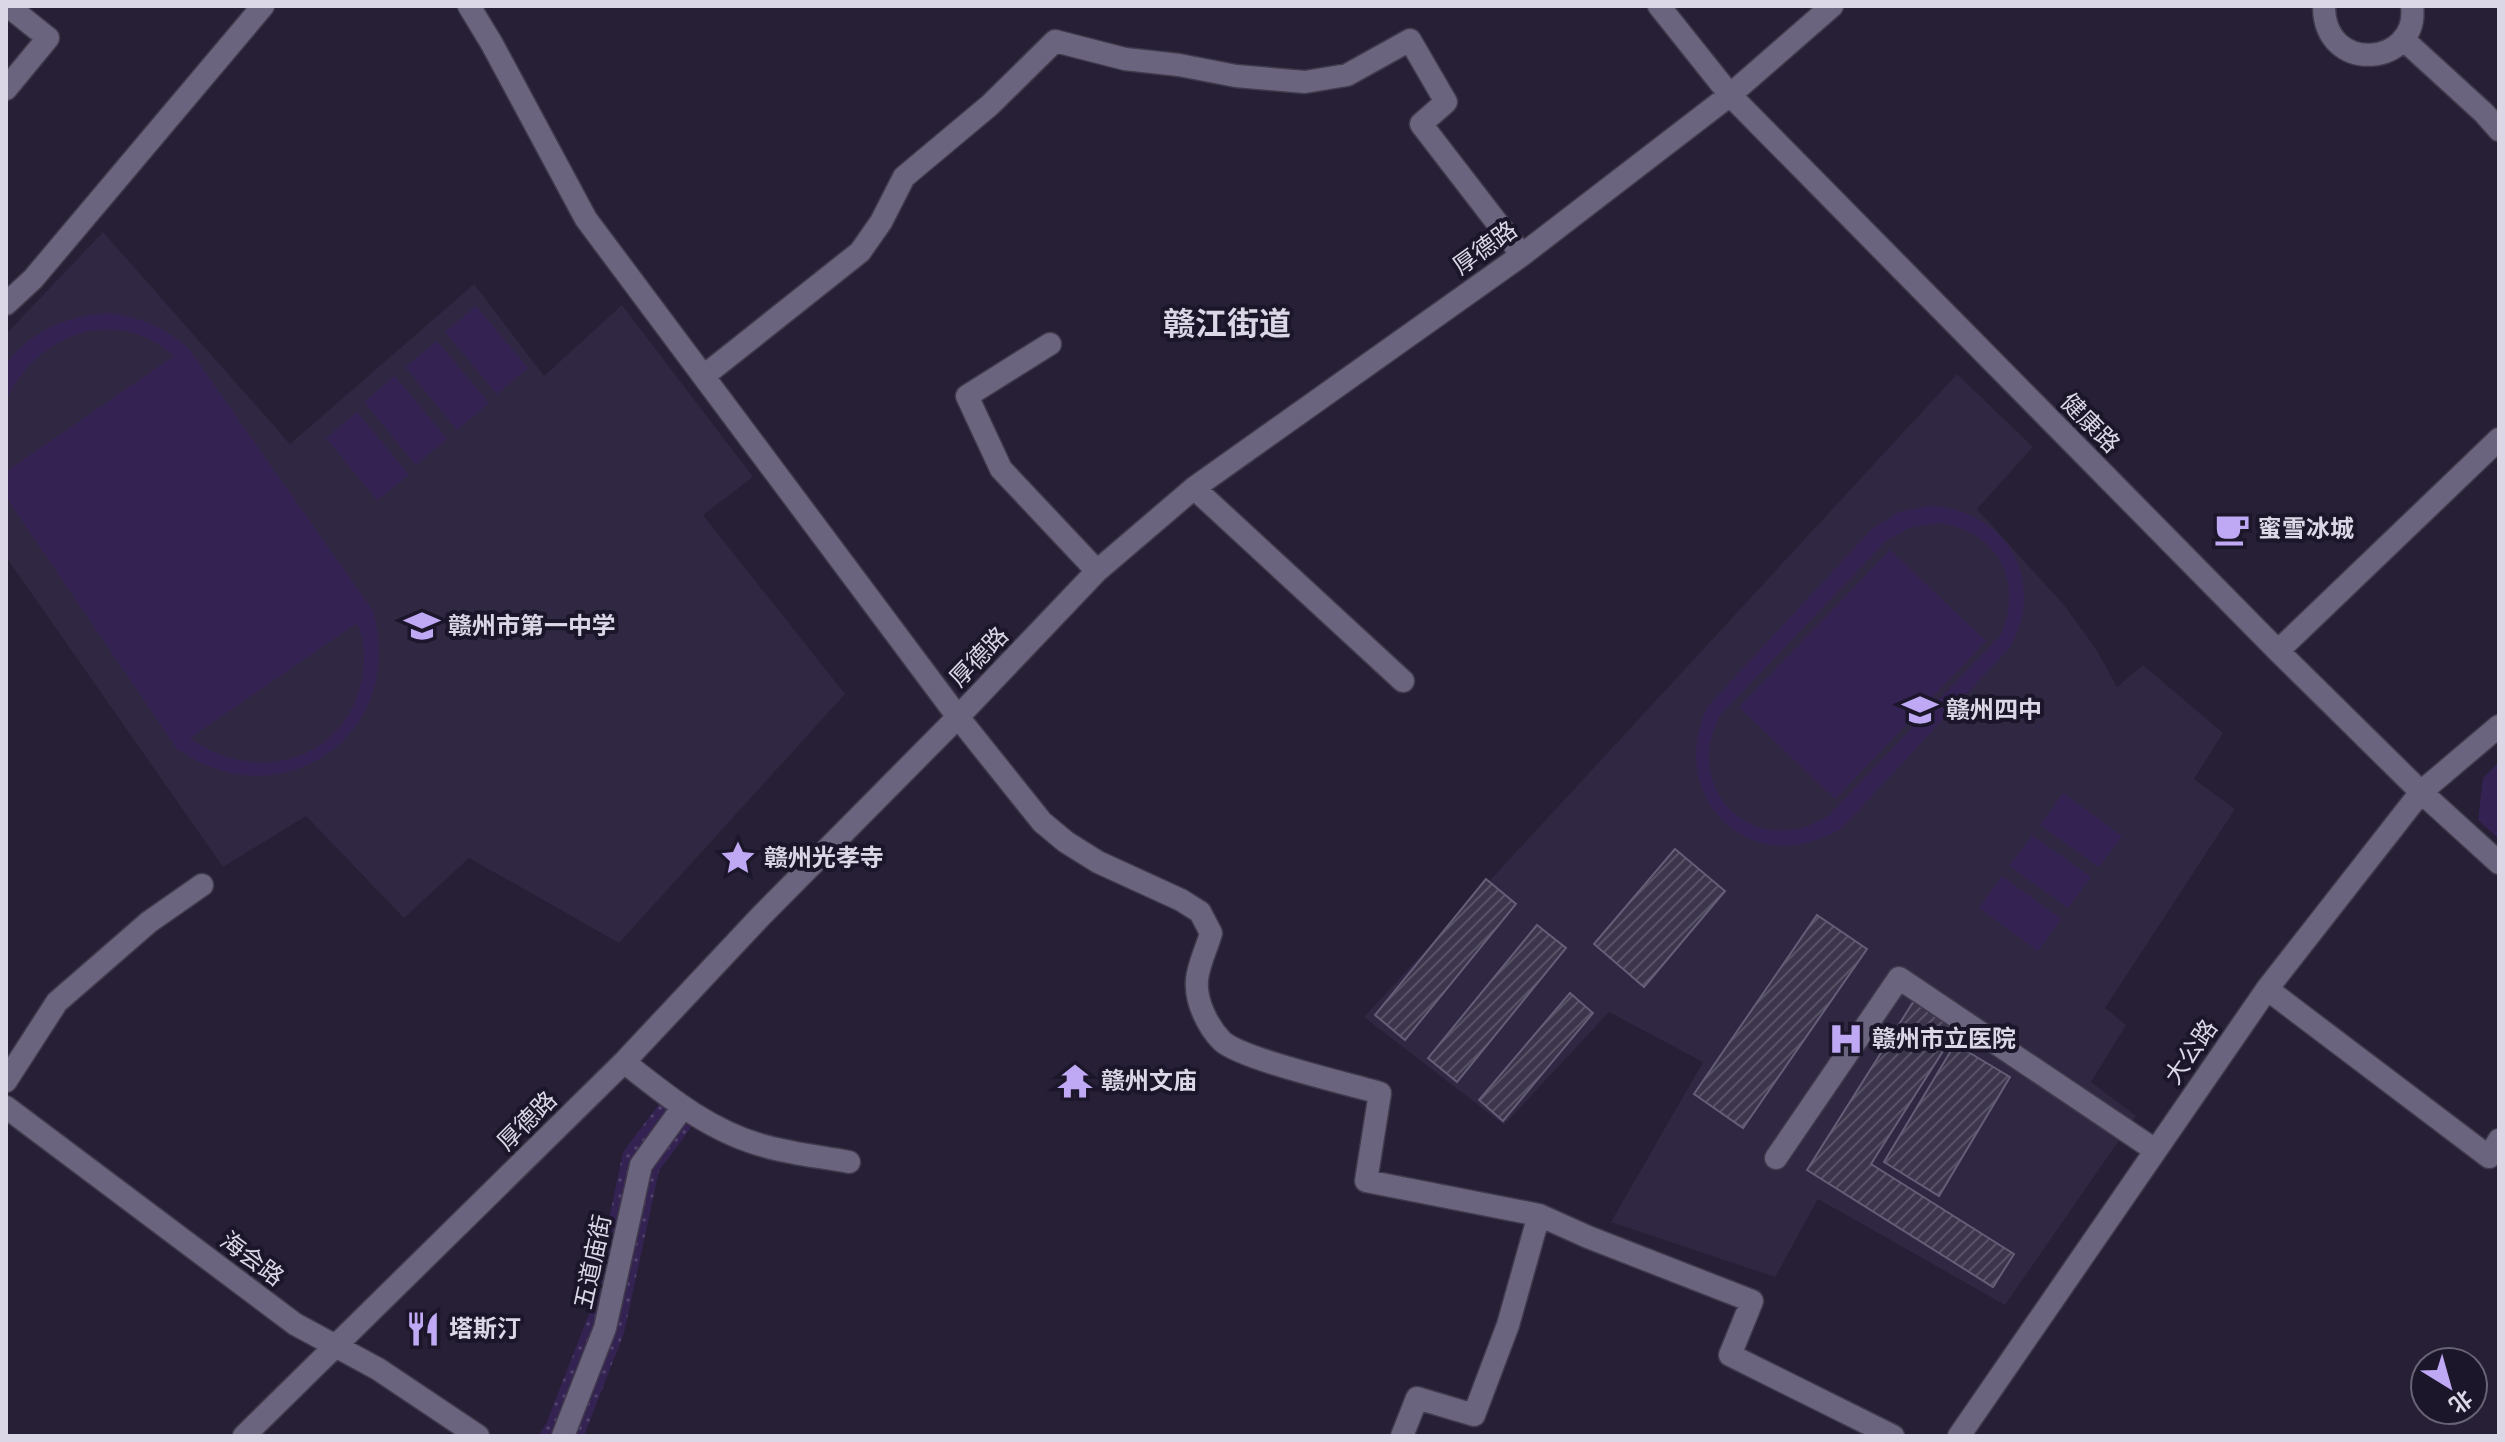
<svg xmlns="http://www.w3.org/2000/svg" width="2505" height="1442" viewBox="0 0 2505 1442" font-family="'Nunito Sans','Noto Sans SC',sans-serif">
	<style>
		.built { fill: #302742 }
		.grass { fill: #332252; fill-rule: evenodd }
		.park { fill: url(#park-dots) }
		.building { fill: url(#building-hatch); stroke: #655e78; stroke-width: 2 }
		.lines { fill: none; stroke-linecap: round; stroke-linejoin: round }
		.minor-casing { stroke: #403a4c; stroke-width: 25 }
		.minor { stroke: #6b647e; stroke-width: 22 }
		.labels { text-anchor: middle; stroke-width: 8; stroke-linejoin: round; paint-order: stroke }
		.street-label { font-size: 24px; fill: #dbd7e6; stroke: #1c162a }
		.poi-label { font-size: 24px; font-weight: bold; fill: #dbd7e6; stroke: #1c162a; text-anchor: start }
		.district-label { font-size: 32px; font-weight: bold; fill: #dbd7e6; stroke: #1c162a }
	</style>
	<defs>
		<pattern id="park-dots" width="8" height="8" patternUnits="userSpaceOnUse" patternTransform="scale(2)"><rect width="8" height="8" fill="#332252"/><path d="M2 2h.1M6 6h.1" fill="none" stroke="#50416b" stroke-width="1.8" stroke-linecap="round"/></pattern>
		<pattern id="building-hatch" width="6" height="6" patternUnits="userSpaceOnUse" patternTransform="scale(2)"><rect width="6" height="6" fill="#3c354c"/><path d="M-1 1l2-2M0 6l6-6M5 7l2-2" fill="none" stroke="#585266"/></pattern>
	</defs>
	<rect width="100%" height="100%" fill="#261f35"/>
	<path class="built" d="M 103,232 L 290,444 L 474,284 L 544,376 L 622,305 L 753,477 L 703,515 L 845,694 L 619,943 L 469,858 L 404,918 L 306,816 L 223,867 L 6,557 L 6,334 Z
		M 1957,374 L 2033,447 L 1977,509 L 2064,605 L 2096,649 L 2117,687 L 2143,665 L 2223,733 L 2194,779 L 2235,809 L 2105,1008 L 2126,1025 L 2091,1082 L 2136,1116 L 2005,1305 L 1818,1199 L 1775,1277 L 1611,1222 L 1703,1062 L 1609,1012 L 1504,1125 L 1364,1017 Z"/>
	<path class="grass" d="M 476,306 L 528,368 L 497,394 L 445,332 Z
		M 108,313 C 140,317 165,327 189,349 L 373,611 C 408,735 282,822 177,749 L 6,497 L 6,470 L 7,471 L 174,356 C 115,304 37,334 6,401 L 6,365 C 30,330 67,316 108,313 ZM 357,623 C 365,641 366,663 361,683 C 343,763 252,785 190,738 Z
		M 437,341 L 489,403 L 457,430 L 405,367 Z
		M 395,376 L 447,439 L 416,465 L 364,402 Z
		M 357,412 L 409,475 L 377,500 L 326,438 Z
		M 1929,506 C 2005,509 2047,578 2011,646 L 1843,827 C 1755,884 1663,800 1708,706 L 1873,528 L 1899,512 ZM 1939,523 C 1998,531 2025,582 2000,636 L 1829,815 C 1757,864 1678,790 1721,714 L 1886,541 L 1911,527 Z
		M 1890,550 L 1986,641 L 1835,799 L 1739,707 Z
		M 2499,762 L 2499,839 L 2478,820 L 2483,778 Z
		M 2063,793 L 2122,836 L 2099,867 L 2040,825 Z
		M 2032,835 L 2091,877 L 2068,908 L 2009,866 Z
		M 2002,876 L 2061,919 L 2038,951 L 1979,908 Z"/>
	<path class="park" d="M 666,1095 L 698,1118 L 659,1171 L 624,1333 L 584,1436 L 538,1436 L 546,1424 L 589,1314 L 623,1152 Z"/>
	<path class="building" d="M 1675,849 L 1725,891 L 1644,987 L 1594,944 Z
		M 1486,879 L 1516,904 L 1405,1040 L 1375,1015 Z
		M 1817,915 L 1867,949 L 1743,1128 L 1694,1094 Z
		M 1537,925 L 1566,948 L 1457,1082 L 1428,1058 Z
		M 1570,993 L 1593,1013 L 1503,1121 L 1479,1100 Z
		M 1915,999 L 1959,1026 L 1871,1164 L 2014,1254 L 1993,1287 L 1807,1170 Z
		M 1955,1044 L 2010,1077 L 1939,1196 L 1884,1162 Z"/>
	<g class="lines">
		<g class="minor-casing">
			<path id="minor" d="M 469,6 L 492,44 L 586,219 L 958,717 L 1042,822 L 1066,842 L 1098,862 L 1181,900 L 1200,912 L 1211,933 C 1207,948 1198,965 1197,980 C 1195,1001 1208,1027 1222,1041 C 1241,1059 1349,1084 1380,1093 L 1366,1181 L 1539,1215
				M 1659,6 L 1730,95 L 2278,651 L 2421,792 L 2499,863
				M 2324,6 C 2324,76 2420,66 2412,6
				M 2403,39 L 2484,113 L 2499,130
				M 6,89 L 48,38 L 8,6
				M 6,304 L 33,279 L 263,6
				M 1050,344 L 967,396 L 1001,469 L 1097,571
				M 705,375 L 860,252 L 881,222 L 904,177 L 990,105 L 1055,41 L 1125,59 L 1179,65 L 1236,76 L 1305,82 L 1347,75 L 1410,40 L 1446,102 L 1421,124 L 1522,255
				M 1194,488 L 1403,681
				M 2278,651 L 2499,439
				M 2267,989 L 2489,1157 L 2499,1140
				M 624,1062 C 668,1097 712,1133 768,1147 C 794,1154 822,1157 849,1162
				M 6,1081 L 57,1002 L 149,922 L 202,885
				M 6,1107 L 295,1324 L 378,1369 L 478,1436
				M 1776,1158 L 1899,978 L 2155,1150
				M 244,1436 L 624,1062 L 760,917 L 958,717 L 1097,571 L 1194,488 L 1522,255 L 1730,95 L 1832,6
				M 563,1436 L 605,1328 L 641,1165 L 683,1107
				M 1402,1436 L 1417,1398 L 1474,1415 L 1508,1325 L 1539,1215 L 1588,1237 L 1752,1301 L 1730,1355 L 1893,1436
				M 1959,1436 L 2267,989 L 2421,792 L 2499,726"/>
		</g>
		<use href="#minor" class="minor"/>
	</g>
	<defs>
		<g id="cafe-bare" transform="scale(2.76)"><path d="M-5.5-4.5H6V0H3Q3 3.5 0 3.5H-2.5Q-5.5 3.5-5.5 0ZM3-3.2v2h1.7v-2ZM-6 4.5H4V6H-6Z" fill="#bfa8f4" stroke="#1c162a" stroke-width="2.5" paint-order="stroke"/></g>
		<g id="school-bare" transform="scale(2.76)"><path d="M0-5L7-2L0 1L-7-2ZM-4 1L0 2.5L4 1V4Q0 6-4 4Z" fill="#bfa8f4" stroke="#1c162a" stroke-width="2.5" paint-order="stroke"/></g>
		<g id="sight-bare" transform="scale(2.76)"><path d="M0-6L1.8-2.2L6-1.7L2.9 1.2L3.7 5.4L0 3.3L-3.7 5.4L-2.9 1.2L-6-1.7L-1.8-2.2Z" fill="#bfa8f4" stroke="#1c162a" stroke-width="2.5" paint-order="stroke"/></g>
		<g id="hospital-bare" transform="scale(2.76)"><path d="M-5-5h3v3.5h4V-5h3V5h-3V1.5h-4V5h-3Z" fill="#bfa8f4" stroke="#1c162a" stroke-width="2.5" paint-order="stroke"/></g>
		<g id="temple-bare" transform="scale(2.76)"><path d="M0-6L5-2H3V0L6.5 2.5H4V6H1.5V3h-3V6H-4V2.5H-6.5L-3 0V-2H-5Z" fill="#bfa8f4" stroke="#1c162a" stroke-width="2.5" paint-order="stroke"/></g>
		<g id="restaurant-bare" transform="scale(2.76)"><path d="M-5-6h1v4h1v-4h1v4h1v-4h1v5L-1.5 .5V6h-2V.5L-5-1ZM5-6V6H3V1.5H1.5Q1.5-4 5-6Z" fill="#bfa8f4" stroke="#1c162a" stroke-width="2.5" paint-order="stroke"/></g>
	</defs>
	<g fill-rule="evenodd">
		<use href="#cafe-bare" x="2232" y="529"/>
		<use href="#school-bare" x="422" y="626"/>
		<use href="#school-bare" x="1920" y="710"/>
		<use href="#sight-bare" x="738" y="858"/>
		<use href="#hospital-bare" x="1846" y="1039"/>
		<use href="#temple-bare" x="1075" y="1081"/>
		<use href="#restaurant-bare" x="423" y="1329"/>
	</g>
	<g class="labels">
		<g class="street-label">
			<text transform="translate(1485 248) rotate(-36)" y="8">厚德路</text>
			<text transform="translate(2090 423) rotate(45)" y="8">健康路</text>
			<text transform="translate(979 657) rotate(-46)" y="8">厚德路</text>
			<text transform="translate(2191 1052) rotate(-55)" y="8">大公路</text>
			<text transform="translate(527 1121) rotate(-45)" y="8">厚德路</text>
			<text transform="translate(252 1259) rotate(37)" y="8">海会路</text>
			<text transform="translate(593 1262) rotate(-78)" y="8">五道庙街</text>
		</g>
		<g class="poi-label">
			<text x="2258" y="537">蜜雪冰城</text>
			<text x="448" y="634">赣州市第一中学</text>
			<text x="1946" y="718">赣州四中</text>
			<text x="764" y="866">赣州光孝寺</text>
			<text x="1872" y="1047">赣州市立医院</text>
			<text x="1101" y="1089">赣州文庙</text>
			<text x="449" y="1337">塔斯汀</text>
		</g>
		<g class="district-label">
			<text x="1227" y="335">赣江街道</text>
		</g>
	</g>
	<rect width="2505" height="1442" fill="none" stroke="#dbd7e6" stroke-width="16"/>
	<g transform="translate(2449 1386) rotate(143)"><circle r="38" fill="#1c162a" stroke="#686375" stroke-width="2"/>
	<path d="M0-6L14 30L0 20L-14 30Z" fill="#bfa8f4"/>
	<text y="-12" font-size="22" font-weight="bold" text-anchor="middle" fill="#dbd7e6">北</text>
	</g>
</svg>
